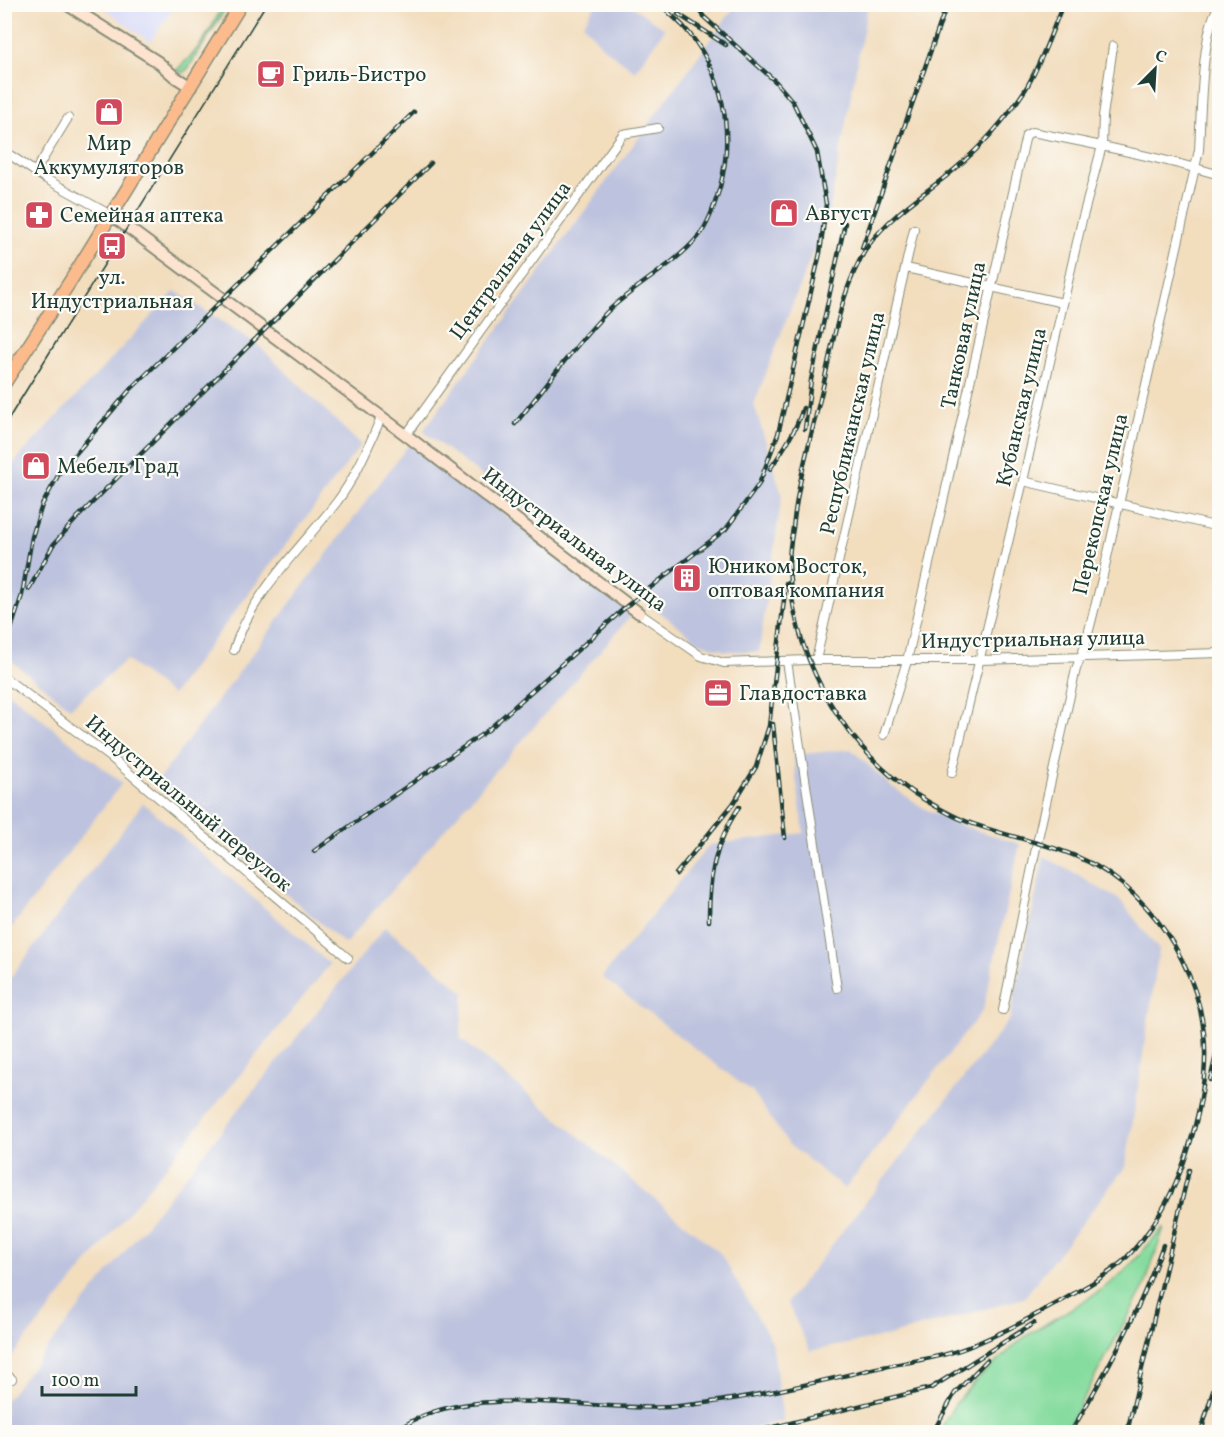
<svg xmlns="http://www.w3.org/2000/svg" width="1224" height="1437" viewBox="0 0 1224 1437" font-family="Vollkorn,serif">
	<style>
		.built { fill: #d5d8f9 }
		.industrial { fill: #bdc3de }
		.green { fill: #86dc9f; stroke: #528c6a; stroke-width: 1.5 }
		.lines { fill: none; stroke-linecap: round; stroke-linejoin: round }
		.street-casing { stroke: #888d78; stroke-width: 10 }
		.secondary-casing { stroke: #888d78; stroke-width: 14 }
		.primary-casing { stroke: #888d78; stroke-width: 15 }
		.street { stroke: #fff; stroke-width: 8 }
		.secondary { stroke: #fde4d1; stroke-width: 10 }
		.primary { stroke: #fbbb8c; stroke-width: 12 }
		.tram { stroke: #1f3d34; stroke-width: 1.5 }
		.rail-casing { stroke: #1f3d34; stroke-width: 4.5 }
		.rail { stroke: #fdfcf7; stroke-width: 2; stroke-dasharray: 7; stroke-linecap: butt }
		.labels { text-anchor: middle; stroke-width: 4.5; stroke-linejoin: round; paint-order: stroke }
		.poi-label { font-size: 21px; fill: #1f3d34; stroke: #fdfcf7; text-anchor: start }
		.street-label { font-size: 21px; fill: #1f3d34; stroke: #fdfcf7 }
	</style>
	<rect width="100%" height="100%" fill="#fdfcf7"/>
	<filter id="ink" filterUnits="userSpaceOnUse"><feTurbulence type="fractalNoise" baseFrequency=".0167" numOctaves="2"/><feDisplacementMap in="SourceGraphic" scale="12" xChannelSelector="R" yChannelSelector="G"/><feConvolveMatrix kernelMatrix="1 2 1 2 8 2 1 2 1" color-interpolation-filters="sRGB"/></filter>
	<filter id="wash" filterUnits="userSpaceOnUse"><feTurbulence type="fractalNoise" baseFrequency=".008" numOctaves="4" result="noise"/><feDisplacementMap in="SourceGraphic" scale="24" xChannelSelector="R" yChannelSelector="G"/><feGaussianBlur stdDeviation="1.35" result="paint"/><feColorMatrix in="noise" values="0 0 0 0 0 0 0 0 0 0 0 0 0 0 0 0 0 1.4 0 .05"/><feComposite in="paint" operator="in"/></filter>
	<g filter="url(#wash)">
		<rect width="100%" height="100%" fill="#f2ddbd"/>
		<path class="built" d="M 100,5 L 176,5 L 150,42 Z"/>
		<path class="industrial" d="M 596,4 L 630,5 L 665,29 L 635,71 L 604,48 L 583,24 Z
			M 736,5 L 868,5 L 830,207 L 754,404 L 782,495 L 759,652 L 725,651 L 699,642 L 423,431 Z
			M 175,291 L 258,345 L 361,445 L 172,695 L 126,660 L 70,708 L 5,656 L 5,472 Z
			M 409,444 L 636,610 L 345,944 L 156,783 Z
			M 4,689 L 122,783 L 5,936 L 4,936 Z
			M 851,749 L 891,786 L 925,809 L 963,826 L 1020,844 L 983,1010 L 845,1189 L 789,1145 L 753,1093 L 602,977 L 709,845 L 804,833 L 793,755 Z
			M 143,803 L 330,964 L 5,1365 L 5,985 Z
			M 1044,856 L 1120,900 L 1159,950 L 1126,1166 L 1024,1298 L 889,1336 L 810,1351 L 787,1302 L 1010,1019 Z
			M 385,927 L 464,992 L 460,1038 L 720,1253 L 772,1342 L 783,1421 L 737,1432 L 5,1432 L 5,1401 Z"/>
		<path class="green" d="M 223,5 L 228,5 L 189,67 L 183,73 L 176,71 C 182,64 188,60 193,54 C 206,39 215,21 223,5 Z
			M 1164,1227 L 1145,1285 L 1065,1432 L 939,1432 L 955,1404 L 974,1382 L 1023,1338 L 1100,1291 L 1126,1270 Z"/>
	</g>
	<g filter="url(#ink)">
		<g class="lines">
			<g class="street-casing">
				<path id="street" d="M 4,151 L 46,179 L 111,215
					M 35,172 L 68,118
					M 906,268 L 1063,303
					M 406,435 L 623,134 L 658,128
					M 1023,481 L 1210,525 L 1220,524
					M 639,613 L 701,656 L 724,663 L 808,660 L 980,660 L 1220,653
					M 234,650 C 250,595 301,548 336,503 C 356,477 368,447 381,418
					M 816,660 L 914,229
					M 787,661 L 837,988
					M 4,677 L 109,756 L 348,958
					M 884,735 L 907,661 L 1026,135 L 1032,132 C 1095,144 1158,157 1220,175
					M 952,773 L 1023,481 L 1082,220 L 1102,146 L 1103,116 L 1113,46
					M 1003,1010 L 1037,843 L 1076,669 L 1085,646 L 1103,575 L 1199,150 C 1201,119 1201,26 1220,5
					M 4,1373 L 12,1379"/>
			</g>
			<g class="secondary-casing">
				<path id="secondary" d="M 66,4 L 158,62 L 175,77 L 191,87
					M 111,215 L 406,435 L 639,613"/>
			</g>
			<g class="primary-casing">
				<path id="primary" d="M 4,384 L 71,280 L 241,4"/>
			</g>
			<use href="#street" class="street"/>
			<use href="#secondary" class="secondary"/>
			<use href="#primary" class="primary"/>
			<path class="tram" d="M 4,426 L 266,4"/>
			<g class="rail-casing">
				<path id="rail" d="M 678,14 L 726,45
					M 862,248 L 947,4
					M 515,424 C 545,387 573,347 607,312 C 635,285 672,267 698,237 C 709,224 715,203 720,187 C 735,131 723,70 683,26 C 676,19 668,12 660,4
					M 805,429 L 811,380 L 845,223
					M 770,469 C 783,450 796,431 803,408
					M 29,589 L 53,545 L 77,518 L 431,163
					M 11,629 L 22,595 L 32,537 L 42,505 L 60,472 L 129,391 L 414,112
					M 773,724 L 785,838
					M 314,851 L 488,730 L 628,605 L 726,529 L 759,484 L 778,434 L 820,253 L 826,204 L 817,152 L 793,102 L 776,82 L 704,17 L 695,4
					M 676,874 L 733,804 L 756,767 L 769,726 L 786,583
					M 709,921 C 709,876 714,845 739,807
					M 1210,1080 L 1220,1039
					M 396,1432 C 459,1379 592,1412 670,1407 C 740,1401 809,1384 877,1368 C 907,1362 940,1358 968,1347 C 1001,1334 1032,1317 1063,1300 C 1083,1288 1104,1278 1122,1262 C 1153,1232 1174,1193 1187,1153 C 1209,1085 1215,1025 1182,960 C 1164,923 1133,887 1096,866 C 1055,843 1007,838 963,820 C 946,813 928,802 912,792 C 839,741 791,652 789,563 C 789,551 791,539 793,528 C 798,481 811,436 822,391 C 833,344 841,287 868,246 C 891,214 925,194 955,169 C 981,147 1006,119 1025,90 C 1041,64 1051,33 1063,4
					M 754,1432 L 931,1388 L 1034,1323
					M 933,1432 L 955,1393 L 987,1360
					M 1071,1432 C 1106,1372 1140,1311 1163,1245
					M 1127,1432 L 1189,1170
					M 1201,1432 L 1220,1367"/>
			</g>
			<use href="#rail" class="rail"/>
		</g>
	</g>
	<defs>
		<g id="cafe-square" transform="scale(1.5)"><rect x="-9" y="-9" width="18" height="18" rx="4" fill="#d1495b" stroke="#fdfcf7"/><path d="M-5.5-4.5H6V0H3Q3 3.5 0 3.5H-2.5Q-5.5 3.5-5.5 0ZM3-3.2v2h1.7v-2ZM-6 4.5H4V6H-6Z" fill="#fff"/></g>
		<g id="shop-square" transform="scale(1.5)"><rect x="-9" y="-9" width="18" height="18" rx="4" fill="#d1495b" stroke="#fdfcf7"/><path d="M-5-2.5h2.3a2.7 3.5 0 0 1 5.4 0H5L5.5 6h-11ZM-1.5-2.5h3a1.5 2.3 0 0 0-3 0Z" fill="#fff"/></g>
		<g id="pharmacy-square" transform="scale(1.5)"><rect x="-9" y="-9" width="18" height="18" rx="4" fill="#d1495b" stroke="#fdfcf7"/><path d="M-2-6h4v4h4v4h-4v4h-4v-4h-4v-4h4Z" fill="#fff"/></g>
		<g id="bus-square" transform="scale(1.5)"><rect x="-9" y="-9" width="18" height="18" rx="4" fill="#d1495b" stroke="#fdfcf7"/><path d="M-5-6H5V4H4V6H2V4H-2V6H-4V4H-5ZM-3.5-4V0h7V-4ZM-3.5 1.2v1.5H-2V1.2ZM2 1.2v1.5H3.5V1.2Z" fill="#fff"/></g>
		<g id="building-square" transform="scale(1.5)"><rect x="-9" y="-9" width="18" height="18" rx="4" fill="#d1495b" stroke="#fdfcf7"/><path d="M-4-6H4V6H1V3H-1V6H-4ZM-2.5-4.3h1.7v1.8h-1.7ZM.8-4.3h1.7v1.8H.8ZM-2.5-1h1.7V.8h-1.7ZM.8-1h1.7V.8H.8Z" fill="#fff"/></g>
		<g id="office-square" transform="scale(1.5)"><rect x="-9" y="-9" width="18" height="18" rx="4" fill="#d1495b" stroke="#fdfcf7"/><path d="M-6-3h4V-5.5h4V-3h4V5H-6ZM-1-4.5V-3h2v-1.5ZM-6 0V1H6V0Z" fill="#fff"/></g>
	</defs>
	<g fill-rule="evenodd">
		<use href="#cafe-square" x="271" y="74"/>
		<use href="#shop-square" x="109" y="112"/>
		<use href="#shop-square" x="784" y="213"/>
		<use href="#pharmacy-square" x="39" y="215"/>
		<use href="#bus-square" x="112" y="246"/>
		<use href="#shop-square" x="36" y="466"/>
		<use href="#building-square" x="687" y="578"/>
		<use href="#office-square" x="718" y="693"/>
	</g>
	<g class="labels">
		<g class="poi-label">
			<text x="292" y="81">Гриль-Бистро</text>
			<text x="109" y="150" text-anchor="middle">Мир<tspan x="109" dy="24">Аккумуляторов</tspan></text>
			<text x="805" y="220">Август</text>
			<text x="60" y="222">Семейная аптека</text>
			<text x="112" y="284" text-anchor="middle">ул.<tspan x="112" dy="24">Индустриальная</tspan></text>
			<text x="57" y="473">Мебель Град</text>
			<text x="708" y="573">Юником Восток,<tspan x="708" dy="24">оптовая компания</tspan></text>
			<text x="739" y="700">Главдоставка</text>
		</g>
		<g class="street-label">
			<text transform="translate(510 260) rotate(-54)" y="7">Центральная улица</text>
			<text transform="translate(963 335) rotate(-78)" y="7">Танковая улица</text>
			<text transform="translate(1021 407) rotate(-77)" y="7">Кубанская улица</text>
			<text transform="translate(852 423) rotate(-77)" y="7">Республиканская улица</text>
			<text transform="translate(1100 504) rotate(-77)" y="7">Перекопская улица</text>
			<text transform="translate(575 539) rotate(37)" y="7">Индустриальная улица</text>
			<text transform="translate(1033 639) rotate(-1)" y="7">Индустриальная улица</text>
			<text transform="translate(189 803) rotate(40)" y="7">Индустриальный переулок</text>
		</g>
	</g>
	<rect width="1224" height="1437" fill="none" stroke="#fdfcf7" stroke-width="24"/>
	<g transform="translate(1155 69) rotate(24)" stroke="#fdfcf7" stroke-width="4.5" paint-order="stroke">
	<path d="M0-4.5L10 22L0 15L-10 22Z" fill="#1f3d34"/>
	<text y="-9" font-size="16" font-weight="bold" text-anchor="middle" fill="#1f3d34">С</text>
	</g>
	<path d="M42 1386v9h94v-9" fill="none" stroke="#1f3d34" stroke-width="3"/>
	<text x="51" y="1386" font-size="18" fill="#1f3d34" stroke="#fdfcf7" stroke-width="4.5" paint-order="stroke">100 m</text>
</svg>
